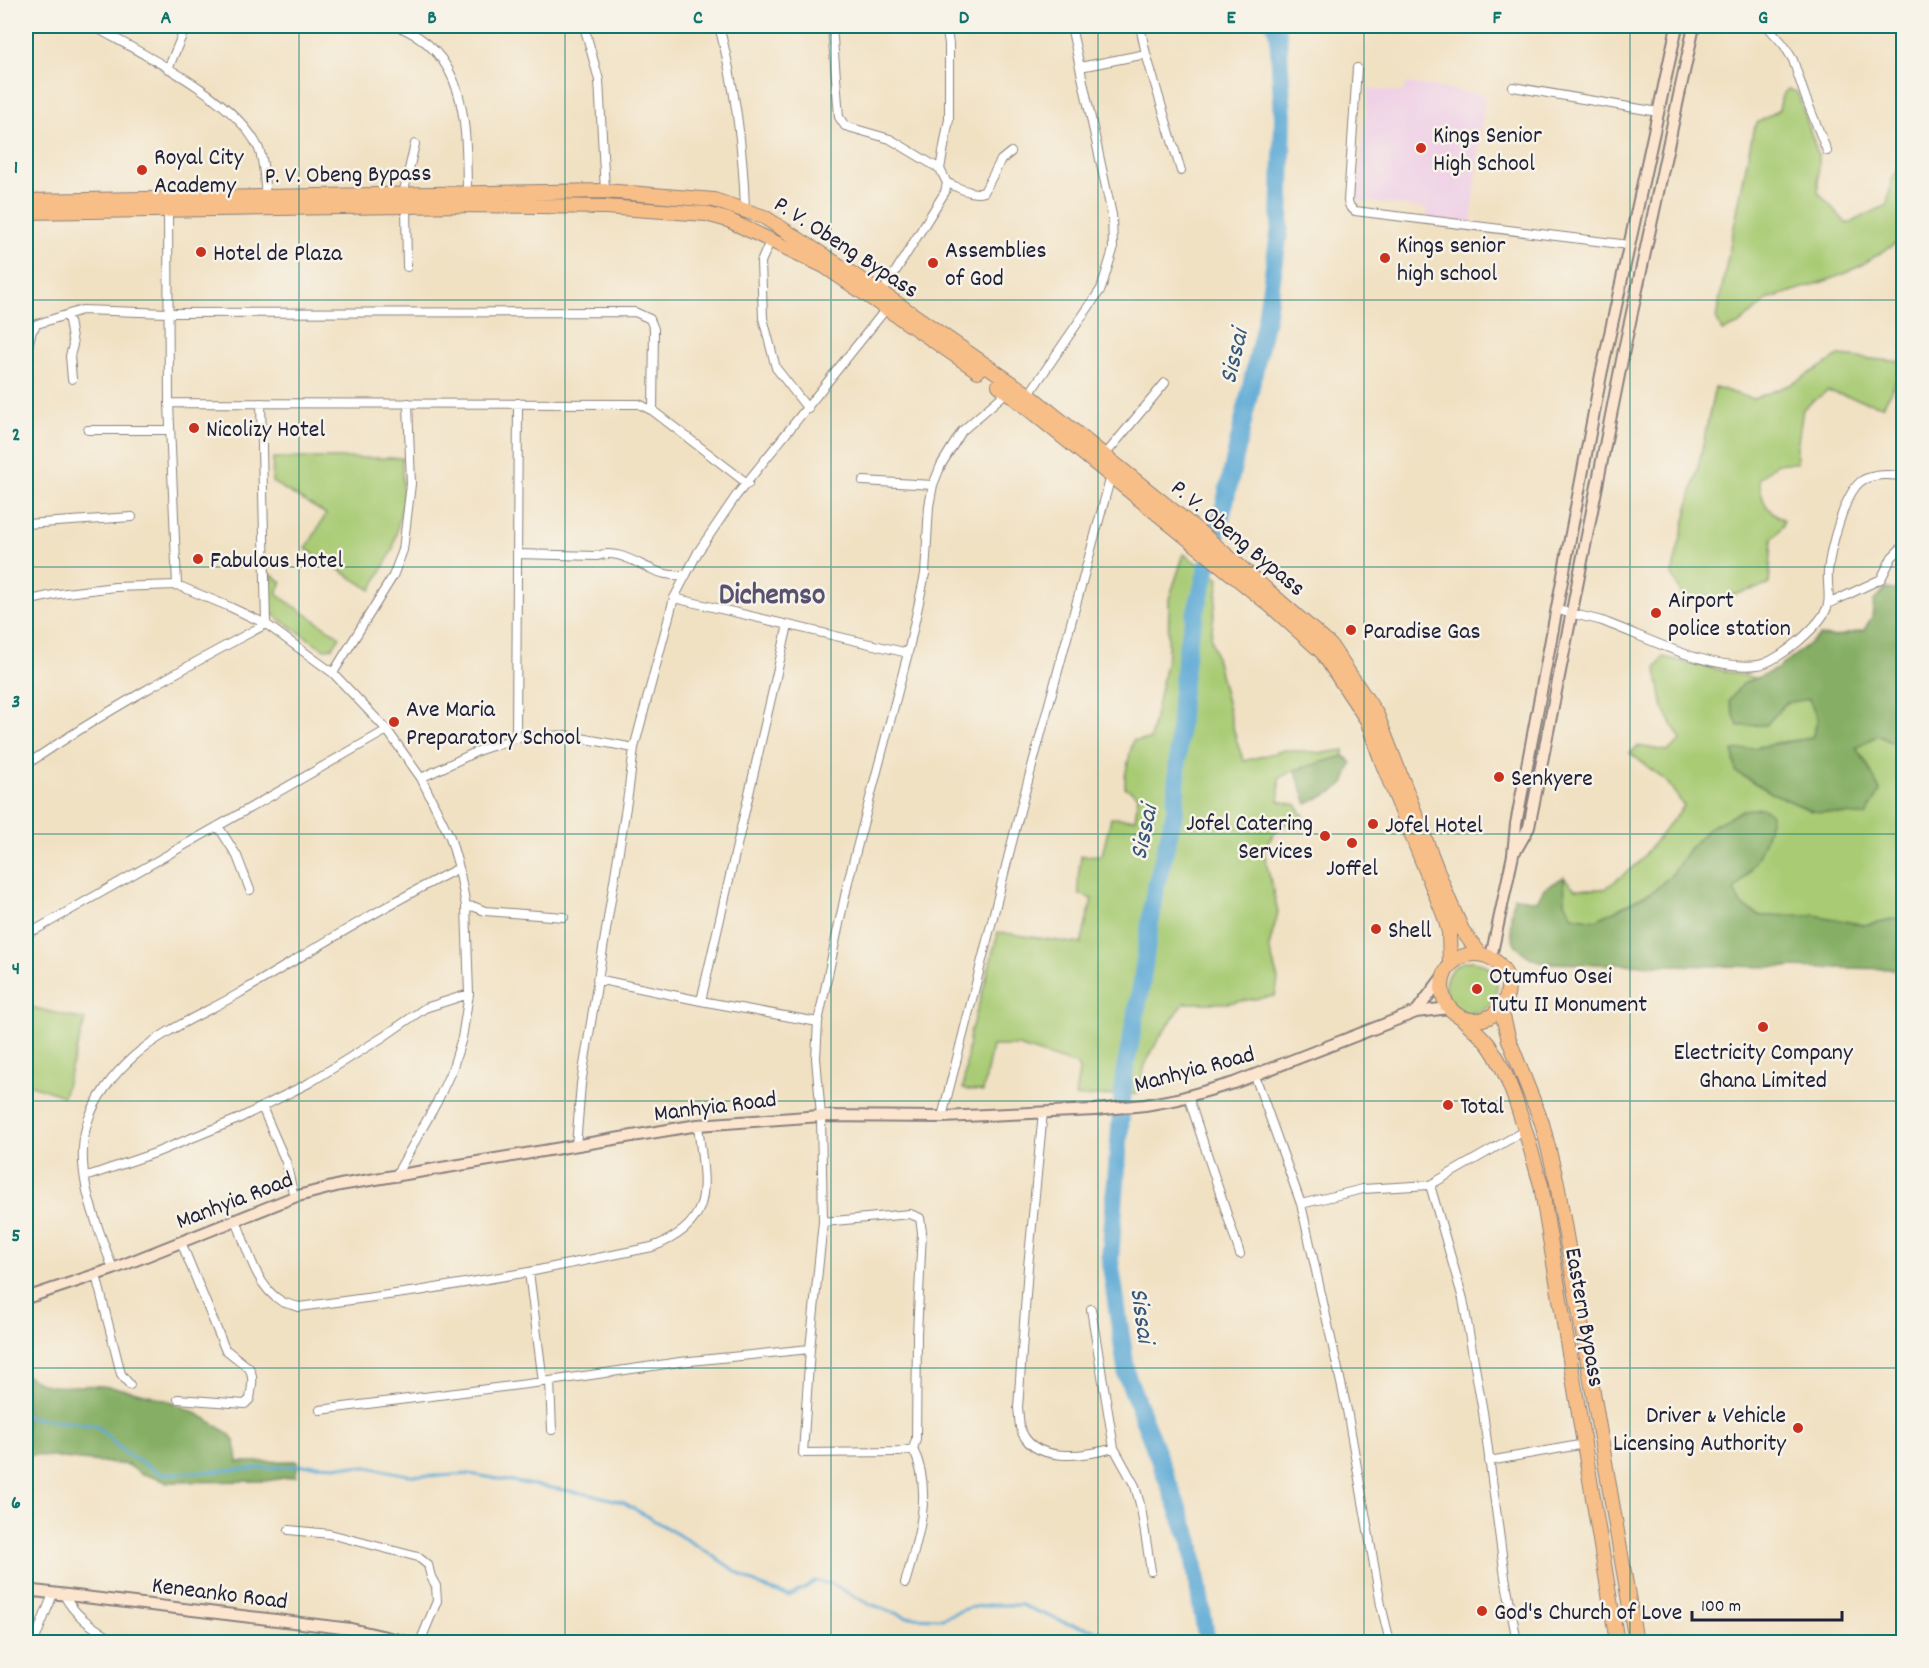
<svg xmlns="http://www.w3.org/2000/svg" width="1929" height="1668" viewBox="0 0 1929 1668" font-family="Dekko,sans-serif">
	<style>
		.built { fill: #efd0e6 }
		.green { fill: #a8cb73; stroke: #657657; stroke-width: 1.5 }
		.forest { fill: #86af65; stroke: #546850; stroke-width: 1.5 }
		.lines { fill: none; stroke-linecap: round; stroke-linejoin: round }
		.stream { stroke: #5ca9d5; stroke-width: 3 }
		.river { stroke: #5ca9d5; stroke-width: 18 }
		.street-casing { stroke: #8a827f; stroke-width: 10 }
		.secondary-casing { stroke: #8a827f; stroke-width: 14 }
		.highway-casing { stroke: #8a827f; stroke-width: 16 }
		.street { stroke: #fff; stroke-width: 8 }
		.secondary { stroke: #fce5cf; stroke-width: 10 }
		.highway { stroke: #f7be87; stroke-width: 14 }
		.grid { fill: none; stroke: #0f766e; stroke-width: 1.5; stroke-opacity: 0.55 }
		.poi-dot { fill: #c8321e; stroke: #f7f3e8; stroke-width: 2 }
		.labels { text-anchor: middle; stroke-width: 5; stroke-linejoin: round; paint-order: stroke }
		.poi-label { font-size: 24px; fill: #22223b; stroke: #f7f3e8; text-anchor: start }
		.street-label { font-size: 24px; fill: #22223b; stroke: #f7f3e8 }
		.water-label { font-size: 26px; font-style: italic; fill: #395879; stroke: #f7f3e8 }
		.district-label { font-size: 30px; font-weight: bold; fill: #585271; stroke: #f7f3e8 }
		.neatline { fill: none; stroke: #0f766e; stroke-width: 2 }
		.grid-label { font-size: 20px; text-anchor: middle; font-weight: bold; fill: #0f766e }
	</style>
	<rect width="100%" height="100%" fill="#f7f3e8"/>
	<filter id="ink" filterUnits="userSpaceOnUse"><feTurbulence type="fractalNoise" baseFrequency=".0167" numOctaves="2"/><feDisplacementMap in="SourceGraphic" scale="12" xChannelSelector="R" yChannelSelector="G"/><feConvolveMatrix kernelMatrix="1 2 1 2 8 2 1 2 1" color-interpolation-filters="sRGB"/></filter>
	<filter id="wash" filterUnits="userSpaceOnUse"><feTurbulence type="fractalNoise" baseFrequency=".008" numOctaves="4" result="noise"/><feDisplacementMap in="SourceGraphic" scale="24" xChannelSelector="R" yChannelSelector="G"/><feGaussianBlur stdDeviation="1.35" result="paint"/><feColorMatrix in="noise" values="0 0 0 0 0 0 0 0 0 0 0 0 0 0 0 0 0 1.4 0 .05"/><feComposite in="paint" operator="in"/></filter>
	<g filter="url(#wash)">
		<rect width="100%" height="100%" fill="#f1e1c3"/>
		<path class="built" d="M 1406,83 L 1485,95 L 1471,224 L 1427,219 L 1428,209 L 1356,200 L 1369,88 L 1403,93 Z"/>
		<path class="green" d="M 1788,89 L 1797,92 L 1819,157 L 1818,192 L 1847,224 L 1887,205 L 1893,176 L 1903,163 L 1903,239 L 1858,267 L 1834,278 L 1769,299 L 1738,325 L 1722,331 L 1716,318 L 1753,131 L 1757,123 L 1779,110 L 1782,95 Z
			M 1839,356 L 1903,362 L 1903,383 L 1896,381 L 1883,406 L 1827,391 L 1803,409 L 1797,448 L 1797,463 L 1777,463 L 1759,479 C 1762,501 1764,509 1784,520 L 1783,526 L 1772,539 L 1769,585 L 1725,597 L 1683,597 L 1672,574 L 1699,463 L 1715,387 L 1753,399 L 1792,384 Z
			M 273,458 L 402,458 L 403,502 L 393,549 L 371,590 L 306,549 L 326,514 L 272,482 Z
			M 1184,554 L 1219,579 L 1211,637 L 1236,739 L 1244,761 L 1285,750 L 1323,753 L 1344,750 L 1344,756 L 1295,770 L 1279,778 L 1279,801 L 1296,805 L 1304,816 L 1278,828 L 1263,849 L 1278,912 L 1269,947 L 1278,980 L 1275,996 L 1227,1003 L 1184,1003 L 1159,1038 L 1145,1065 L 1138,1094 L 1075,1097 L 1079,1071 L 1077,1065 L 1018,1046 L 992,1046 L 983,1092 L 963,1089 L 970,1033 L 984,987 L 998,932 L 1081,944 L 1092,899 L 1079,894 L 1078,879 L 1081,856 L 1102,855 L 1111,818 L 1135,819 L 1138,796 L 1125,787 L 1125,776 L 1133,740 L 1150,740 L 1168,654 L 1169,599 Z
			M 268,573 L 282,582 L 276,594 L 340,637 L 332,648 L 324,649 L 272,614 L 267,598 Z
			M 1663,657 L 1755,678 L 1741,685 L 1766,725 L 1786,703 L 1809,699 L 1818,719 L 1812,738 L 1773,743 L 1736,772 L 1772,793 L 1812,811 L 1867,764 L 1856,748 L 1878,735 L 1903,749 L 1903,917 L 1864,925 L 1814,915 L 1761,916 L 1742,906 L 1734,891 L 1752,869 L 1710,827 L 1689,849 L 1674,872 L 1654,891 L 1596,920 L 1573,917 L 1565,902 L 1564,877 L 1575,889 L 1605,889 L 1638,863 L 1684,806 L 1667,782 L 1630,753 L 1638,746 L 1668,751 L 1681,740 L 1663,708 L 1656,669 Z
			M1445 987a26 26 0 1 1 52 0a26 26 0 1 1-52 0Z
			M 26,1006 L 85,1020 L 63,1096 L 26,1083 Z"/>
		<path class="forest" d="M 1885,589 L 1903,591 L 1903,749 L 1878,735 L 1856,748 L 1867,764 L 1880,791 L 1866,816 L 1812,811 L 1772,793 L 1736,772 L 1733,751 L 1812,738 L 1818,719 L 1809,699 L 1786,703 L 1766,725 L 1738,726 L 1729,701 L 1741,685 L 1777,669 L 1819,636 L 1834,637 L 1864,630 L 1872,617 L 1874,601 Z
			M 1344,756 L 1352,763 L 1344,783 L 1334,791 L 1307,804 L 1295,770 Z
			M 1762,808 L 1771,814 C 1765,849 1756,864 1734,891 L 1742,906 L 1761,916 L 1814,915 L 1864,925 L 1903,917 L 1903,969 L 1544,963 C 1506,950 1508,932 1514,897 L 1537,901 L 1544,888 L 1564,877 L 1565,902 L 1573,916 L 1596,920 L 1654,891 L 1674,872 L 1689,849 L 1710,827 L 1743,810 Z
			M 26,1375 C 53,1394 72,1383 102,1386 C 143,1391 182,1402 216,1425 C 220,1428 227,1432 231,1436 C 237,1443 237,1454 238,1462 L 298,1461 L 296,1476 L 266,1481 L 168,1482 L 140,1473 L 128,1465 L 26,1454 Z"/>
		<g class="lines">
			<path class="stream" d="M 1277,30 L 1280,26
				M 26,1417 L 97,1426 L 126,1454 L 162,1474 L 315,1465 L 367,1467 L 408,1475 L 438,1476 L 470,1474 L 598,1496 L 623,1502 L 709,1553 L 746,1578 L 767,1589 L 789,1596 L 805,1588 L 816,1581 L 832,1584 L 867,1603 L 907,1617 L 942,1618 L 968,1608 L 988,1605 L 1021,1605 L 1066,1623 L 1142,1642"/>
			<path class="river" d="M 1207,1642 L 1191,1542 L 1127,1376 L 1110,1260 L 1124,1075 L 1141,987 L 1154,894 L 1175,811 L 1181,699 L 1188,641 L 1225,502 L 1266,319 L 1280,227 L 1283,117 L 1278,34 L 1275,26"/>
		</g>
	</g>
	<g filter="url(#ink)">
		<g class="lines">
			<g class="street-casing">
				<path id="street" d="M 93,26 C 140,53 234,97 258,147 C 265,162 264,181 266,197
					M 397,26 C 470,54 466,129 467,195
					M 584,26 L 599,80 L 605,191
					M 719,26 C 735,86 743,147 745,209
					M 832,26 L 839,117 L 845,126 L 890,139 L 940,169 L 947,183 L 945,192 L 882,293
					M 1140,26 L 1146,54 L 1181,171
					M 1767,26 L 1784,45 L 1793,60 L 1805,96 L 1827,151
					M 1080,67 L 1146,54
					M 1357,68 L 1348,201 L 1350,207 L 1355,211 L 1629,245
					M 168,69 L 186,26
					M 1513,87 L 1658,112
					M 940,169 L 949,119 L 949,44 L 946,26
					M 947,183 C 958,187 973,196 984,192 L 1001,160 L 1011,152
					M 403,195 L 415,144
					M 406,206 L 407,267
					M 168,209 L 169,403 L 177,585
					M 771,239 L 761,262 L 763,318 L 776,368 L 808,409
					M 68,315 L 73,345 L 70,356 L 72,379
					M 1027,397 L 1101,289 L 1113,250 L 1112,215 L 1071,26
					M 26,403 L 29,342 L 32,331 L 37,324 L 82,310 L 168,313 L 635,312 L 650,319 L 654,329 L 653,411
					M 169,403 L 639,404 L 653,411 L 748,484
					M 88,430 L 170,430
					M 1105,455 L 1165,383
					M 863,481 L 933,485
					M 26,524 L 132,517
					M 517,554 L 597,556 C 620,547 644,570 666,574 C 673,576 680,575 686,575
					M 674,598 L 908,653
					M 26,601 L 58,594 L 115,587 L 177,585 L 230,607 L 266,624 L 333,673 L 387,730 L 421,778 L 450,837 L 459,868 L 466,906 L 469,994 L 462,1038 L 453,1067 L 437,1102 L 395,1177
					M 1828,604 L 1881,579 L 1892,557 L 1904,545
					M 1558,610 C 1572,614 1588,617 1602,621 C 1649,638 1707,671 1758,665 C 1777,663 1825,623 1828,604 C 1830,596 1827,582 1828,572 C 1830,551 1844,491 1863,480 C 1874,474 1892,474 1904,477
					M 333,673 L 393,576 L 403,550 L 411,484 L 408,403
					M 516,738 L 518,403
					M 26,765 C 103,712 184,668 266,624 L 261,403
					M 421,778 L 480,750 L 516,738 L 565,735 L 634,748
					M 218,826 L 237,856 L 250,890
					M 466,906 L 475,907 L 485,911 L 564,917
					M 26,933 L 37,929 L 387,730
					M 597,979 L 701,1001 L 818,1022
					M 701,1001 L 788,625
					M 1255,1076 L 1301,1204 L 1347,1410 L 1381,1605 L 1390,1642
					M 1188,1096 L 1240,1254
					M 262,1107 L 286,1162 L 294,1197
					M 1043,1112 L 1028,1267 L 1018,1408 C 1019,1414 1019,1421 1020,1427 C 1031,1465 1086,1456 1114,1448 L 1135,1486 L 1141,1508 L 1151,1571
					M 942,1117 L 1022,803 L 1111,476
					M 576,1146 L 581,1084 L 628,795 L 634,748 L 674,598 L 698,552 L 736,496 L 886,309
					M 85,1177 L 155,1153 L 238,1119 L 309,1083 L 383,1037 L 425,1008 L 469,994
					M 1430,1185 L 1463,1299 L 1483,1412 L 1505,1577 L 1517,1642
					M 1301,1204 L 1363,1189 L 1430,1185 L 1524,1131
					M 236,1220 C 246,1245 256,1287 281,1301 C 286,1304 293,1305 299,1307 L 418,1291 L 529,1272 L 652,1247 C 719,1222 704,1183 698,1125
					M 823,1222 L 910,1214 L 920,1218 L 922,1232 L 917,1334 L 916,1439 L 913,1449 L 899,1452 L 803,1453 L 810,1349 L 823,1222 L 821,1116 L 816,1058 L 818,1022 L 848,882 L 908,653 L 925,574 L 929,506 L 933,485 L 941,465 L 962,431 L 1008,391
					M 113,1269 C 97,1224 73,1173 87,1124 C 94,1099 114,1074 133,1057 C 163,1030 203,1014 238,994 C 311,951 383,906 459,868
					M 529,1272 L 543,1382
					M 96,1275 L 121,1374 L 130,1385
					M 1091,1309 L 1114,1448
					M 550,1381 L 552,1430
					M 178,1399 L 245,1404 L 250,1399 C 251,1390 255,1377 249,1368 L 225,1349 L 181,1242
					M 320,1410 L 543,1382 L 680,1362 L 810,1349
					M 1489,1461 L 1585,1444
					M 289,1530 L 330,1534 L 418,1557 L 428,1565 L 431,1577 L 436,1586 L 437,1601 L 420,1642
					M 905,1583 C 918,1540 934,1491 913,1449
					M 64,1595 C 75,1617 96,1629 116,1642
					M 351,1629 L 353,1642
					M 34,1642 L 53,1594
					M 1901,1642 L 1904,1642"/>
			</g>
			<g class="secondary-casing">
				<path id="secondary" d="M 1516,850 L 1529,827 L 1625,345 L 1694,26
					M 1491,957 L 1513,855 L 1516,824 L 1601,375 L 1677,26
					M 1416,1012 L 1444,975
					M 26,1298 L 113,1269 L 294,1197 L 340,1185 L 698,1125 L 821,1116 L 942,1117 L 1095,1110 L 1145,1105 L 1178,1099 L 1234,1083 L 1416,1012 L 1449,1008
					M 26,1590 L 351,1629 L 408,1642"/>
			</g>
			<g class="highway-casing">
				<path id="highway" d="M 26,201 L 605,191 L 714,200 L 764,217 L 882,293 L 1029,395 L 1207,538 L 1330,645 L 1377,715 L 1448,898 L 1462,930 L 1480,954
					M 26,212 L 467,205 L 605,207 L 706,214 L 728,220 L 824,266 L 978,371
					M 999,385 L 1271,606 L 1322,652 L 1367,720 L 1382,762 L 1444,915 L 1449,932 L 1450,965
					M1442 987a33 33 0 1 1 66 0a33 33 0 1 1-66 0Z
					M 1501,1009 L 1509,1040 L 1542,1123 L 1557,1183 L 1636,1642
					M 1462,1018 C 1470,1026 1481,1035 1488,1044 C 1513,1077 1529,1145 1541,1185 L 1617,1642"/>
			</g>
			<use href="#street" class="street"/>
			<use href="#secondary" class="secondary"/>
			<use href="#highway" class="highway"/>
		</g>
	</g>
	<path class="grid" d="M 299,26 L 299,1642M 565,26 L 565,1642M 831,26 L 831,1642M 1098,26 L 1098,1642M 1364,26 L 1364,1642M 1630,26 L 1630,1642M 26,300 L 1904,300M 26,567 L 1904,567M 26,834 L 1904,834M 26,1101 L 1904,1101M 26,1368 L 1904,1368"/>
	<g class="poi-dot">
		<circle cx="1421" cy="148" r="6"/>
		<circle cx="142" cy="170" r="6"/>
		<circle cx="201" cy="252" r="6"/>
		<circle cx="1385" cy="258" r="6"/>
		<circle cx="933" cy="263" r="6"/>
		<circle cx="194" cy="428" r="6"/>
		<circle cx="198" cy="559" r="6"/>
		<circle cx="1656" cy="613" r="6"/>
		<circle cx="1351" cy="630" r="6"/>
		<circle cx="394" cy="722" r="6"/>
		<circle cx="1499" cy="777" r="6"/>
		<circle cx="1373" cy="824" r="6"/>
		<circle cx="1325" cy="836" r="6"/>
		<circle cx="1352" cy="843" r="6"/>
		<circle cx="1376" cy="929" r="6"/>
		<circle cx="1477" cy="989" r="6"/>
		<circle cx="1763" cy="1027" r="6"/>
		<circle cx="1448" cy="1105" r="6"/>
		<circle cx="1798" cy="1428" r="6"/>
		<circle cx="1482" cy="1611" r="6"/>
	</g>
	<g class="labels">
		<g class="poi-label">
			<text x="1433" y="142">Kings Senior<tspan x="1433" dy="28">High School</tspan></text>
			<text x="154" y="164">Royal City<tspan x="154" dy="28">Academy</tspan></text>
			<text x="1397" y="252">Kings senior<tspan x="1397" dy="28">high school</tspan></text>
			<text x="945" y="257">Assemblies<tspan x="945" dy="28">of God</tspan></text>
			<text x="213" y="260">Hotel de Plaza</text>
			<text x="206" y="436">Nicolizy Hotel</text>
			<text x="210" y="567">Fabulous Hotel</text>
			<text x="1668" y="607">Airport<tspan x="1668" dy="28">police station</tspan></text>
			<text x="1363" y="638">Paradise Gas</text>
			<text x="406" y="716">Ave Maria<tspan x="406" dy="28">Preparatory School</tspan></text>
			<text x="1511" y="785">Senkyere</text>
			<text x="1313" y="830" text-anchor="end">Jofel Catering<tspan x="1313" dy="28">Services</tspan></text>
			<text x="1385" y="832">Jofel Hotel</text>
			<text x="1352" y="875" text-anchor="middle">Joffel</text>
			<text x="1388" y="937">Shell</text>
			<text x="1489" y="983">Otumfuo Osei<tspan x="1489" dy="28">Tutu II Monument</tspan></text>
			<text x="1763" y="1059" text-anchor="middle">Electricity Company<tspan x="1763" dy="28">Ghana Limited</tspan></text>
			<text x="1460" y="1113">Total</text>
			<text x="1786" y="1422" text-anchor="end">Driver &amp; Vehicle<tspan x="1786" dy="28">Licensing Authority</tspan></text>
			<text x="1494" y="1619">God's Church of Love</text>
		</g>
		<g class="street-label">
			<text transform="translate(348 173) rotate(-1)" y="8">P. V. Obeng Bypass</text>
			<text transform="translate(847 246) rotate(33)" y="8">P. V. Obeng Bypass</text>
			<text transform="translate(1239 537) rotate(40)" y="8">P. V. Obeng Bypass</text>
			<text transform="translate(1194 1068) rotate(-15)" y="8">Manhyia Road</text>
			<text transform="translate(715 1105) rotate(-7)" y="8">Manhyia Road</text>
			<text transform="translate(234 1199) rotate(-21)" y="8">Manhyia Road</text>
			<text transform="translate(1586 1317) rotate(80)" y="8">Eastern Bypass</text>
			<text transform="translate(220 1592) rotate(7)" y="8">Keneanko Road</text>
		</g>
		<g class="water-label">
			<text transform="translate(1232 356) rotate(-77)" y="9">Sissai</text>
			<text transform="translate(1142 832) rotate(-78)" y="9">Sissai</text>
			<text transform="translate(1144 1315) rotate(82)" y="9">Sissai</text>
		</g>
		<g class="district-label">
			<text x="772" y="603">Dichemso</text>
		</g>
	</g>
	<rect width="1929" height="1668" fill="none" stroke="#f7f3e8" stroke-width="66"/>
	<path d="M1692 1611v9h150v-9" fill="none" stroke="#22223b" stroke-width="3"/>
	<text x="1701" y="1611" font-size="18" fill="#22223b" stroke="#f7f3e8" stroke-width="4.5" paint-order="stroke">100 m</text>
	<rect x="33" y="33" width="1863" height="1602" class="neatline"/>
	<g class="grid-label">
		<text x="166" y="23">A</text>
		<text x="432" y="23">B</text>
		<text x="698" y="23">C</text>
		<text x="964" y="23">D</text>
		<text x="1231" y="23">E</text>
		<text x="1497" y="23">F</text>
		<text x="1763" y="23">G</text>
		<text x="16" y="173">1</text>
		<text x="16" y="440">2</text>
		<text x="16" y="707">3</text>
		<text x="16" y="974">4</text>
		<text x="16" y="1241">5</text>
		<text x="16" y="1508">6</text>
	</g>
</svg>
